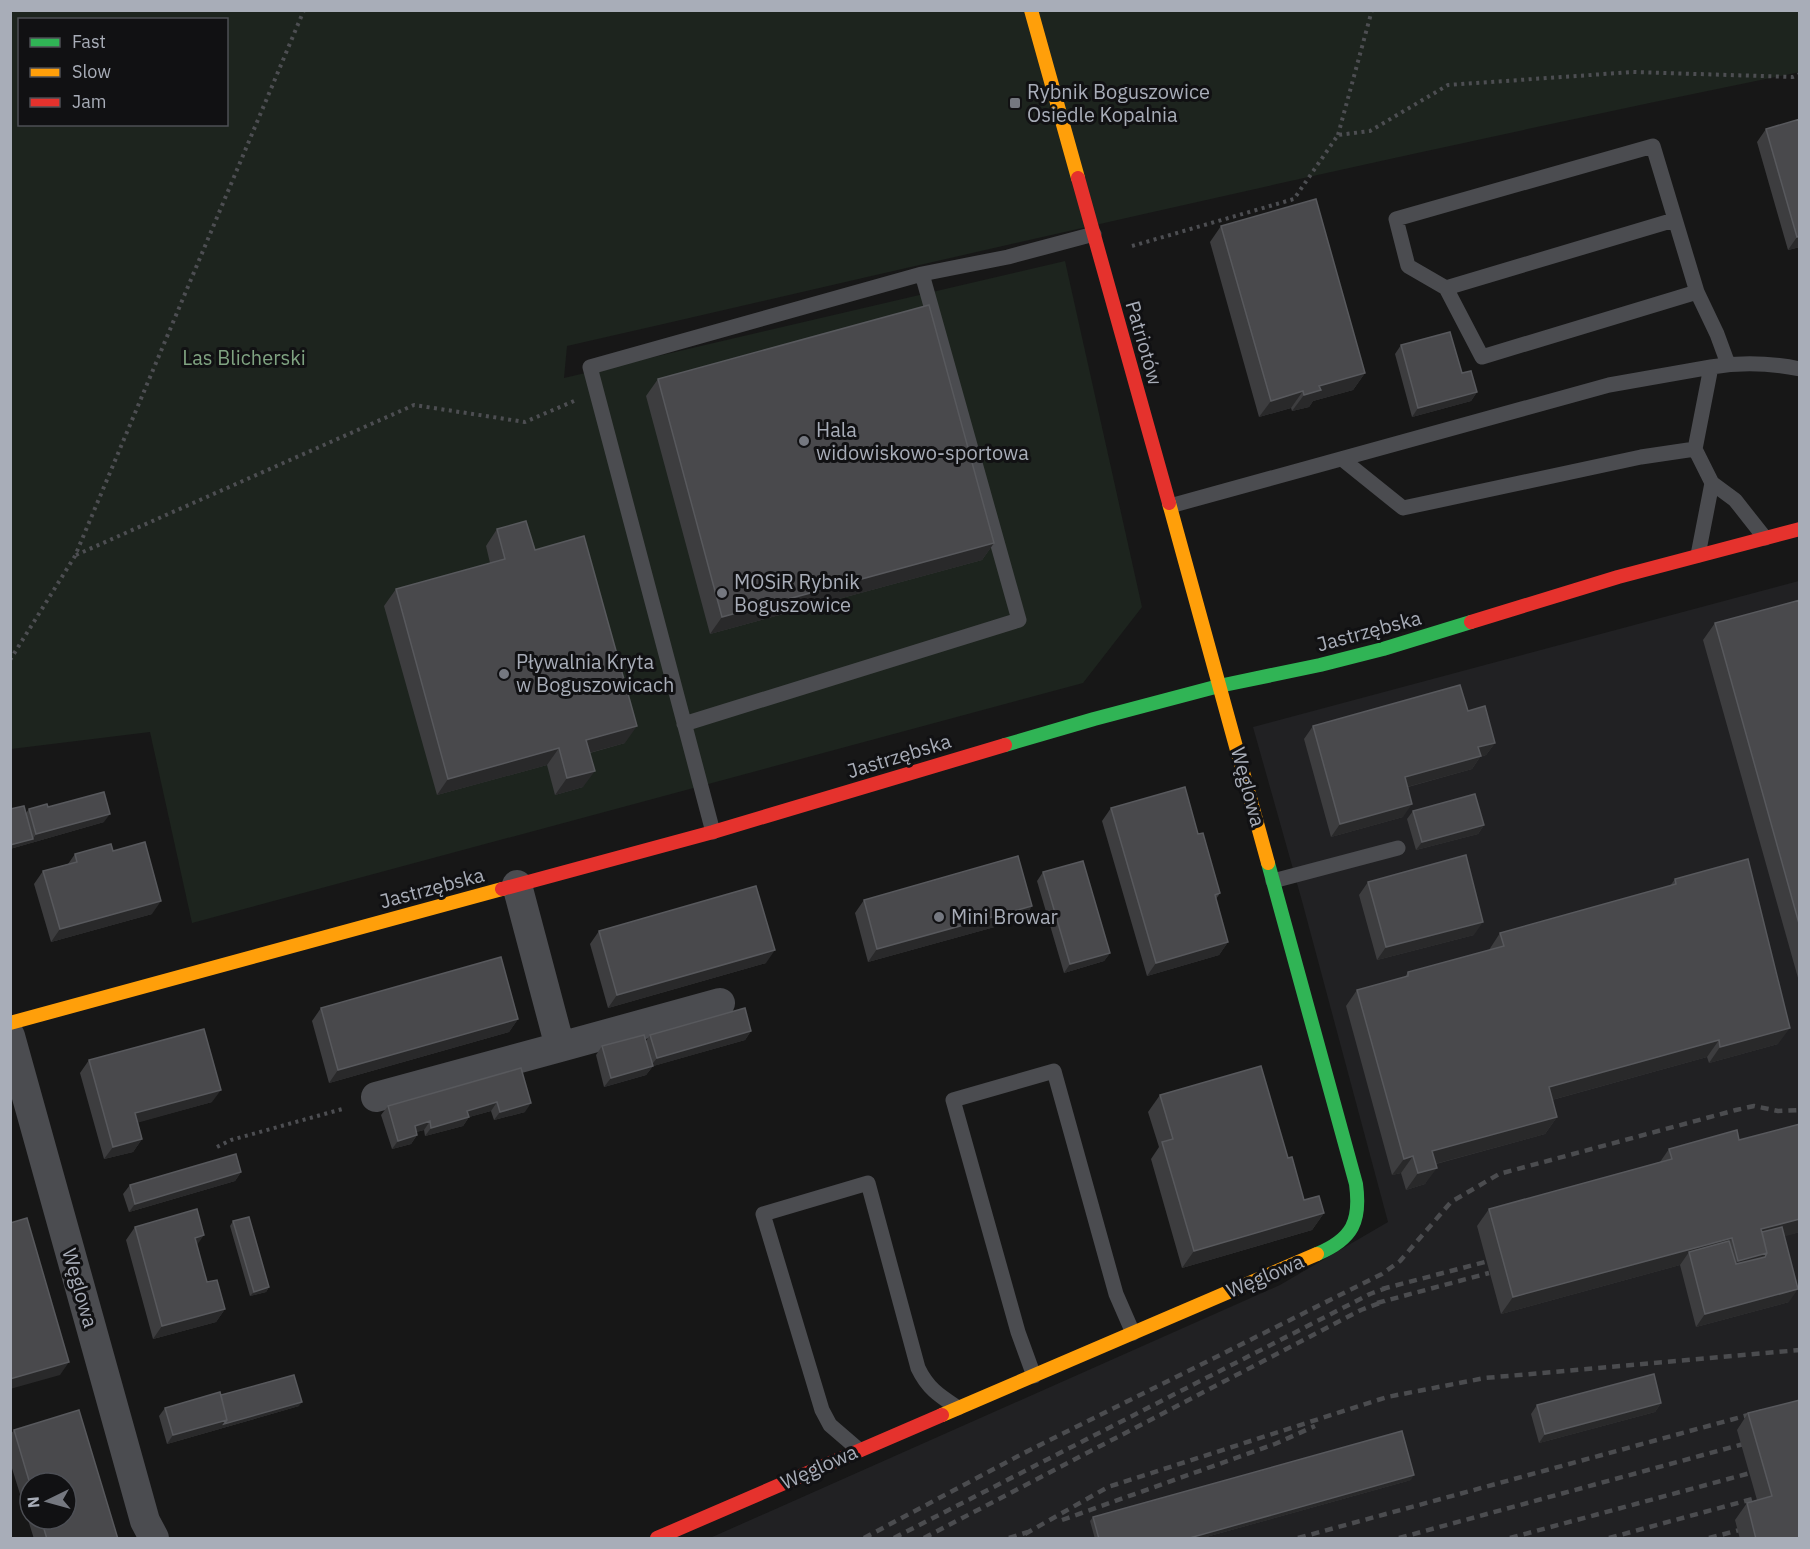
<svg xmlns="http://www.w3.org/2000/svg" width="1810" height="1549" viewBox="0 0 1810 1549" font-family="'IBM Plex Sans',sans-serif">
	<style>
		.built { fill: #212123 }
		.green { fill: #1d241e; fill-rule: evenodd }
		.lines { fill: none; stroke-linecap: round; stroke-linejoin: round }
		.path { stroke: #4d4e52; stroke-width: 4; stroke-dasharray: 3 4.5; stroke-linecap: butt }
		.lane { stroke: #4b4c50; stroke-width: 15 }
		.street { stroke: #4b4c50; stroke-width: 30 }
		.fast { stroke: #30b455; stroke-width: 14 }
		.slow { stroke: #ff9f0a; stroke-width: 14 }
		.jam { stroke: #e5322d; stroke-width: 14 }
		.rail { stroke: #4b4c4f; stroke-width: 4.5; stroke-dasharray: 8 6; stroke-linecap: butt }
		.wall { fill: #3d3d3f; fill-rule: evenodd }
		.shaded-wall { fill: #29292a }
		.building { fill: #49494c; stroke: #58595d; stroke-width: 1.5 }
		.poi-dot { fill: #757880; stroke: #111113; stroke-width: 2 }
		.labels { text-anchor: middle; stroke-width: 6; stroke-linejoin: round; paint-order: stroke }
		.poi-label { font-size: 20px; fill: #a8adb8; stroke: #111113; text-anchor: start }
		.street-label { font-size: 20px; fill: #a8adb8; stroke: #111113 }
		.park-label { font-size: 20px; fill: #7fa381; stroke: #111113 }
	</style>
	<rect width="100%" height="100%" fill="#171717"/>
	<path class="built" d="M 1799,581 L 1799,1538 L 710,1538 L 1280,1285 L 1388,1222 L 1302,901 L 1253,727 Z"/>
	<path class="green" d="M 1799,10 L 1800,72 C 1387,156 977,252 567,346 L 564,378 L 1065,261 L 1142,607 L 1083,683 L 192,923 L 150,732 L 11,749 L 10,11 ZM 20,20 L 226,20 L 226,124 L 20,124 Z"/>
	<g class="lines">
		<path class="path" d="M 1338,135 L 1372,10
			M 1132,246 L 1294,199 L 1338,135 L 1370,131 L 1448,85 L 1633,72 L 1793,77 L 1800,74
			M 76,555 L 414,405 L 525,422 L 574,401
			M 10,660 L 75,556 L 304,10
			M 217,1147 L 231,1140 L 346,1108"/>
		<path class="lane" d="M 1446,288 L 1674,220
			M 1697,292 L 1482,357 L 1446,288 L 1408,266 L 1396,219 L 1653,146 L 1697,292 L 1717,334 L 1728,364
			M 1342,459 L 1403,508 L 1641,457 L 1695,449
			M 1712,483 L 1735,500 L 1765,538
			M 1170,506 L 1609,385 L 1711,367
			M 1698,555 L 1712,483 L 1695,449 L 1711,367 C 1740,362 1771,363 1800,369
			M 684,724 L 1019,620 L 922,274
			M 713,832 L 590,367 L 922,274 L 1008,257 L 1094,234
			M 1273,881 L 1398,848
			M 1034,1376 L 1018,1332 L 953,1100 L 1054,1071 L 1116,1294 L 1133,1333
			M 859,1450 L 830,1425 L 822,1410 L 763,1214 L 868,1183 L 918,1368 C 928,1389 940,1396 958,1408"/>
		<path class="street" d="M 10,1036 L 145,1521 L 154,1538
			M 560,1047 L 720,1003
			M 376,1097 L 560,1047 L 517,885"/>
		<path class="fast" d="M 1005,745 L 1094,719 L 1219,686 L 1320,665 L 1383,649 L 1471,622
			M 1268,863 L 1356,1184 C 1361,1221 1353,1239 1317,1254"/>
		<path class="slow" d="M 1031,10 L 1078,178
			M 1169,503 L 1268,863
			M 10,1023 L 502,889
			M 942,1415 L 1317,1254"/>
		<path class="jam" d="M 1078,178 L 1169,503
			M 1471,622 L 1618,577 L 1800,529
			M 502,889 L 713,832 L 1005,745
			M 657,1538 L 942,1415"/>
		<path class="rail" d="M 1382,1289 L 1485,1262
			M 1377,1303 L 1489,1273
			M 1062,1520 L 1275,1444 L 1315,1426
			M 1025,1534 L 1108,1487 L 1387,1397 L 1485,1378 L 1800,1350
			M 864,1538 L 1022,1454 L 1382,1274 L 1400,1261 L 1451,1202 L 1499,1174 L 1736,1110 L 1754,1106 L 1778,1111 L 1800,1110
			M 894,1538 L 1370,1294 L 1389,1287
			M 924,1538 L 1361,1310 L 1385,1301
			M 1009,1538 L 1031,1531
			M 1298,1538 L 1763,1411
			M 1399,1538 L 1758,1440
			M 1510,1538 L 1765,1469
			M 1609,1538 L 1800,1486
			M 1709,1538 L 1755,1526"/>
	</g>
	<path class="wall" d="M 1800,119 L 1800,247 L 1788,250 L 1757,142 L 1766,129 Z
		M 1221,226 L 1365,373 L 1353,390 L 1313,401 L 1309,407 L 1292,411 L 1291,408 L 1259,417 L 1210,242 Z
		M 1401,345 L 1462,373 L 1477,392 L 1471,401 L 1412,417 L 1395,354 Z
		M 658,379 L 994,543 L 982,560 L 710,634 L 646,396 Z
		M 497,529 L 535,550 L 625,743 L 590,753 L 583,787 L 555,795 L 547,765 L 437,795 L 384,606 L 396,589 L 490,563 L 486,546 Z
		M 1800,600 L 1800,985 L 1703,640 L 1715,623 Z
		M 1468,711 L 1495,743 L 1486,755 L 1480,757 L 1472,769 L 1408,787 L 1403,817 L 1331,837 L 1304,739 L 1313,726 Z
		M 48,807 L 104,822 L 10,849 L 10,809 L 26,813 L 29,809 Z
		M 1111,808 L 1198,834 L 1220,893 L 1216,899 L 1228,942 L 1219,955 L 1147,976 L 1102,821 Z
		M 1413,811 L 1484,825 L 1478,834 L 1416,850 L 1407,819 Z
		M 113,851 L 152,914 L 51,942 L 34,884 L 43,871 L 68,864 L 75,854 Z
		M 1043,872 L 1110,953 L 1104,961 L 1064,973 L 1037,881 Z
		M 1675,879 L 1778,1044 L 1709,1063 L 1707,1057 L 1552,1100 L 1557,1117 L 1545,1134 L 1436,1164 L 1425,1184 L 1406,1190 L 1401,1173 L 1392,1175 L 1346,1006 L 1357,990 L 1405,977 L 1408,972 L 1489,950 L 1500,933 L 1670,886 Z
		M 1368,882 L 1474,935 L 1377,960 L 1359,895 Z
		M 864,900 L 1032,906 L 1023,919 L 868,962 L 855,913 Z
		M 599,931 L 766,963 L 608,1008 L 590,944 Z
		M 321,1008 L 518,1019 L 509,1032 L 329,1083 L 312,1021 Z
		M 751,1031 L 745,1040 L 653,1066 L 646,1075 L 604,1087 L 596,1055 L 602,1046 L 646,1041 L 650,1035 Z
		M 89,1060 L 212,1102 L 138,1122 L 142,1139 L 133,1152 L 104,1159 L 80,1073 Z
		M 521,1068 L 525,1112 L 494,1120 L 491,1111 L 469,1117 L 463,1126 L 425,1136 L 424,1130 L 416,1132 L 417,1135 L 411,1144 L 392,1149 L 381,1115 L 388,1106 Z
		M 1160,1095 L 1288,1158 L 1304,1200 L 1324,1213 L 1312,1230 L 1182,1268 L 1151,1159 L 1159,1147 L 1148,1112 Z
		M 1739,1140 L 1800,1232 L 1784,1236 L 1789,1302 L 1696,1327 L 1680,1265 L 1501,1314 L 1477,1226 L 1489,1209 L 1660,1162 L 1669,1149 Z
		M 241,1172 L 235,1181 L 129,1212 L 123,1194 L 130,1185 Z
		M 233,1221 L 269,1287 L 266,1292 L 250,1296 L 230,1226 Z
		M 135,1227 L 197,1246 L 207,1282 L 225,1309 L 216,1322 L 153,1339 L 126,1240 Z
		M 221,1395 L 299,1406 L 167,1444 L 159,1416 L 165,1408 Z
		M 1661,1403 L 1655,1412 L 1539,1443 L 1531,1414 L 1537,1405 Z
		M 1748,1413 L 1800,1539 L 1740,1539 L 1735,1520 L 1747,1503 L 1757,1500 L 1737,1430 Z
		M 14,1430 L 118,1539 L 34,1539 L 10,1462 L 10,1435 ZM 30,1483 L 66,1519 L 30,1519 Z
		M 1411,1480 L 1199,1539 L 1095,1539 L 1090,1521 L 1093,1517 Z"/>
	<path class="shaded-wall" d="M 1800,236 L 1800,247 L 1788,250 L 1797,237 Z
		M 1365,373 L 1353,390 L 1313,401 L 1309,407 L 1292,411 L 1304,395 L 1319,386 Z
		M 1303,391 L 1291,408 L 1259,417 L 1271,401 Z
		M 1477,392 L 1471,401 L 1412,417 L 1418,408 Z
		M 994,543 L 982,560 L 710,634 L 722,617 Z
		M 637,726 L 625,743 L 574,757 L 586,740 Z
		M 1495,743 L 1486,755 L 1480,757 L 1472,769 L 1396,790 L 1405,777 L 1478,747 Z
		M 559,748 L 547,765 L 437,795 L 448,779 Z
		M 595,771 L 583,787 L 555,795 L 567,778 Z
		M 1412,804 L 1403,817 L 1331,837 L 1340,824 Z
		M 110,814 L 104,822 L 10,849 L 10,845 L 33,839 L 36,834 Z
		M 1484,825 L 1478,834 L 1416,850 L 1422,842 Z
		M 161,901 L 152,914 L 51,942 L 60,929 Z
		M 1032,906 L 1023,919 L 868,962 L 877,949 Z
		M 1483,922 L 1474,935 L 1377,960 L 1386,947 Z
		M 1228,942 L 1219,955 L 1147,976 L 1156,963 Z
		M 775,950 L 766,963 L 608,1008 L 617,995 Z
		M 1110,953 L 1104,961 L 1064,973 L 1070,964 Z
		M 518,1019 L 509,1032 L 329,1083 L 338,1070 Z
		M 1790,1028 L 1778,1044 L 1709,1063 L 1720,1047 Z
		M 751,1031 L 745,1040 L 650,1067 L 657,1058 Z
		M 1719,1040 L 1707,1057 L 1537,1104 L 1549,1087 Z
		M 653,1066 L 646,1075 L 604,1087 L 611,1078 Z
		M 221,1090 L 212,1102 L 126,1126 L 135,1113 Z
		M 497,1102 L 491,1111 L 469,1117 L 463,1126 L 425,1136 L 431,1128 L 467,1111 Z
		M 531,1103 L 525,1112 L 494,1120 L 500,1112 Z
		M 1557,1117 L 1545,1134 L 1420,1168 L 1432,1151 Z
		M 430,1121 L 424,1130 L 409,1134 L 415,1126 Z
		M 417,1135 L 411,1144 L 392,1149 L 398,1141 Z
		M 142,1139 L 133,1152 L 104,1159 L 113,1147 Z
		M 1413,1156 L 1401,1173 L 1392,1175 L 1404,1159 Z
		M 1437,1168 L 1425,1184 L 1406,1190 L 1418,1173 Z
		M 241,1172 L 235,1181 L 129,1212 L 135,1204 Z
		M 1324,1213 L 1312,1230 L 1182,1268 L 1194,1251 Z
		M 1800,1219 L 1800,1232 L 1761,1243 L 1761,1229 Z
		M 204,1235 L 195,1248 L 195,1238 Z
		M 1732,1238 L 1720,1254 L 1689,1252 L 1680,1265 L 1501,1314 L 1513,1297 Z
		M 1767,1253 L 1756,1269 L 1727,1277 L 1738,1261 Z
		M 269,1287 L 266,1292 L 250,1296 L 254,1292 Z
		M 1798,1289 L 1789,1302 L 1696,1327 L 1705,1314 Z
		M 225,1309 L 216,1322 L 153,1339 L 162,1326 Z
		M 69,1362 L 60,1375 L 10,1389 L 10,1379 Z
		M 302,1402 L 299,1406 L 167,1444 L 173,1435 L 227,1420 Z
		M 1661,1403 L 1655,1412 L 1539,1443 L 1545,1434 Z
		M 1414,1475 L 1411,1480 L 1199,1539 L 1186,1539 Z"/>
	<path class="building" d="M 1800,119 L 1800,236 L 1797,237 L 1766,129 Z
		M 1316,199 L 1365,373 L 1319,386 L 1321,390 L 1304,395 L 1303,391 L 1271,401 L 1221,226 Z
		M 929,305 L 994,543 L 722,617 L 658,379 Z
		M 1450,332 L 1462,373 L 1471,371 L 1477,392 L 1418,408 L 1401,345 Z
		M 526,521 L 535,550 L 584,536 L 637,726 L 586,740 L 595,771 L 567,778 L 559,748 L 448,779 L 396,589 L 505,559 L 497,529 Z
		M 1800,600 L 1800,927 L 1715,623 Z
		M 1460,685 L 1468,711 L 1485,706 L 1495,743 L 1478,747 L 1481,756 L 1405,777 L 1412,804 L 1340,824 L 1313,726 Z
		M 1185,787 L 1198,834 L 1203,833 L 1220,893 L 1215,895 L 1228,942 L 1156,963 L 1111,808 Z
		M 104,792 L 110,814 L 36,834 L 29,809 L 47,804 L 48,807 Z
		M 1475,794 L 1484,825 L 1422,842 L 1413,811 Z
		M 24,806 L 33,839 L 10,845 L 10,809 Z
		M 145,842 L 161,901 L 60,929 L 43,871 L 77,862 L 75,854 L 111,844 L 113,851 Z
		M 1466,855 L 1483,922 L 1386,947 L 1368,882 Z
		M 1018,856 L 1032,906 L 877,949 L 864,900 Z
		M 1748,859 L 1790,1028 L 1720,1047 L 1719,1040 L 1549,1087 L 1557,1117 L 1432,1151 L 1437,1168 L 1418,1173 L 1413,1156 L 1404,1159 L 1357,990 L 1408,976 L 1408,972 L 1504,946 L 1500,933 L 1676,884 L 1675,879 Z
		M 1083,861 L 1110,953 L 1070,964 L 1043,872 Z
		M 756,886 L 775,950 L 617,995 L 599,931 Z
		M 501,957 L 518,1019 L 338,1070 L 321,1008 Z
		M 745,1008 L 751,1031 L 657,1058 L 650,1035 Z
		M 204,1029 L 221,1090 L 135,1113 L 142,1139 L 113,1147 L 89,1060 Z
		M 644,1035 L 653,1066 L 611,1078 L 602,1046 Z
		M 1261,1066 L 1288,1158 L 1292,1157 L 1304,1200 L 1319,1196 L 1324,1213 L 1194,1251 L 1162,1142 L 1173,1139 L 1160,1095 Z
		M 521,1068 L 531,1103 L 500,1112 L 497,1102 L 467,1111 L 469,1117 L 431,1128 L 430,1121 L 415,1126 L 417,1135 L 398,1141 L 388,1106 Z
		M 1800,1124 L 1800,1219 L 1761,1229 L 1767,1253 L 1738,1261 L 1732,1238 L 1513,1297 L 1489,1209 L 1672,1159 L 1669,1149 L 1737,1130 L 1739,1140 Z
		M 236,1154 L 241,1172 L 135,1204 L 130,1185 Z
		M 197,1209 L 204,1235 L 195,1238 L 207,1282 L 217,1280 L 225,1309 L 162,1326 L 135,1227 Z
		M 249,1217 L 269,1287 L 254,1292 L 233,1221 Z
		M 27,1218 L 69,1362 L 10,1379 L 10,1223 Z
		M 1782,1227 L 1798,1289 L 1705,1314 L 1689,1252 L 1729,1241 L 1736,1264 L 1765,1257 L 1767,1253 L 1762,1232 Z
		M 1654,1374 L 1661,1403 L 1545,1434 L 1537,1405 Z
		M 294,1375 L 302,1402 L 224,1424 L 227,1420 L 221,1395 Z
		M 220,1392 L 227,1420 L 173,1435 L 165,1408 Z
		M 1800,1400 L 1800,1539 L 1756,1539 L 1747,1503 L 1772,1496 L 1748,1413 Z
		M 79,1410 L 118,1539 L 47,1539 L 41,1519 L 66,1519 L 66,1483 L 30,1484 L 14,1430 Z
		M 1402,1431 L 1414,1475 L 1186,1539 L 1099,1539 L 1093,1517 Z"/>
	<g class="poi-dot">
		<rect x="1009" y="97" width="12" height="12" rx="3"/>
		<circle cx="804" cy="441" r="6"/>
		<circle cx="722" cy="593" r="6"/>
		<circle cx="504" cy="674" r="6"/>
		<circle cx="939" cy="917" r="6"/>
	</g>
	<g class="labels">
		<g class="poi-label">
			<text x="1027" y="99">Rybnik Boguszowice<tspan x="1027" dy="23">Osiedle Kopalnia</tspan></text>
			<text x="816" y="437">Hala<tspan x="816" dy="23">widowiskowo-sportowa</tspan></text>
			<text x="734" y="589">MOSiR Rybnik<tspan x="734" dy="23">Boguszowice</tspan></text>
			<text x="516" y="669">Pływalnia Kryta<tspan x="516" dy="23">w Boguszowicach</tspan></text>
			<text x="951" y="924">Mini Browar</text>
		</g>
		<g class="street-label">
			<text transform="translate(1144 343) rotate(74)" y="7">Patriotów</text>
			<text transform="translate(1369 631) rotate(-15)" y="7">Jastrzębska</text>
			<text transform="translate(899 756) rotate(-17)" y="7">Jastrzębska</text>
			<text transform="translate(1248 787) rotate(75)" y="7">Węglowa</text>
			<text transform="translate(432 888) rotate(-15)" y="7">Jastrzębska</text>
			<text transform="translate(1265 1276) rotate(-23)" y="7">Węglowa</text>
			<text transform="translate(80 1288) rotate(74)" y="7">Węglowa</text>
			<text transform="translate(819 1467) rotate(-24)" y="7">Węglowa</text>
		</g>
		<g class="park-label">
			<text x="244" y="365">Las Blicherski</text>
		</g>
	</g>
	<rect width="1810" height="1549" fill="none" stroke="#a8adb8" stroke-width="24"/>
	<rect x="18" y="18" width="210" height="108" fill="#111113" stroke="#4d4f55" stroke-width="1.5"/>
	<rect x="30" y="38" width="30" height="9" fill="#30b455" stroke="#4d4f55" stroke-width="1.5"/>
	<text x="72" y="48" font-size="18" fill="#a8adb8">Fast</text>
	<rect x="30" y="68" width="30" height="9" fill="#ff9f0a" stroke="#4d4f55" stroke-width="1.5"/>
	<text x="72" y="78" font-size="18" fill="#a8adb8">Slow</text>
	<rect x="30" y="98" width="30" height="9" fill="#e5322d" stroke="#4d4f55" stroke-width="1.5"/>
	<text x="72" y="108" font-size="18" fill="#a8adb8">Jam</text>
	<g transform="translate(48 1501) rotate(265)"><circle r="28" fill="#111113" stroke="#4d4f55" stroke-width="1.5"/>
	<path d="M0-4.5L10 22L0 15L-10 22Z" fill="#757880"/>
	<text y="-9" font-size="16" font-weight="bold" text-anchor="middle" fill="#a8adb8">N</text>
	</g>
</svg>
